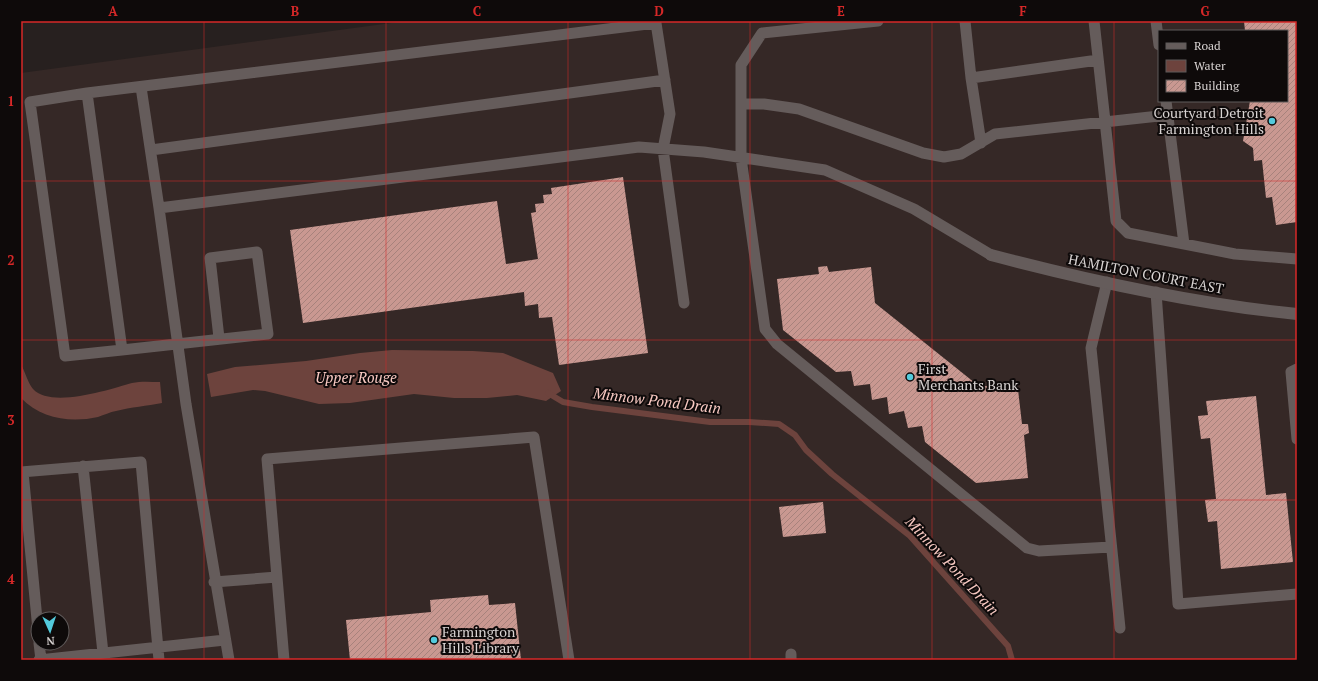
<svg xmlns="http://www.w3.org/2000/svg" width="1318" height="681" viewBox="0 0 1318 681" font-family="'PT Serif',serif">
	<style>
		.built { fill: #352826; fill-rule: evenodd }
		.water { fill: #6d433d }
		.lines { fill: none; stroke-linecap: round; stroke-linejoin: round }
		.stream { stroke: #6d433d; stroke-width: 6 }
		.building { fill: url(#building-hatch) }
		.service { stroke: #655c5b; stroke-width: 11 }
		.minor { stroke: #655c5b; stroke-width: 12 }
		.grid { fill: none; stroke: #d62828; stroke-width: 1; stroke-opacity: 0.55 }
		.poi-dot { fill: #53cadc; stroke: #0e0a0a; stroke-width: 1.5 }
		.labels { text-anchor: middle; stroke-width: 4; stroke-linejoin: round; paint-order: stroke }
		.poi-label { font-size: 14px; fill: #d8d3d2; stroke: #0e0a0a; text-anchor: start }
		.street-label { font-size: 14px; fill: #d8d3d2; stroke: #0e0a0a }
		.water-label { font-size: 15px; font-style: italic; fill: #f8c9c2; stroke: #0e0a0a }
		.neatline { fill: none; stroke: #d62828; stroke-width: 1.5 }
		.grid-label { font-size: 13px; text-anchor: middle; font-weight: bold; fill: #d62828 }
	</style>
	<defs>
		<pattern id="building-hatch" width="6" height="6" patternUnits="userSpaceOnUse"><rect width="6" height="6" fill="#c99891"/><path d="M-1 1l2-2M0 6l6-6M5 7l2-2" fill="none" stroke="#a7827c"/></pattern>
	</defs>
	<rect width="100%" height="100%" fill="#27201f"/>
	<path class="built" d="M 406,21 L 1297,21 L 1297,660 L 21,660 L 21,73 ZM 1159,31 L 1287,31 L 1287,101 L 1159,101 ZM 38,619 L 62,619 L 62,643 L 38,643 Z"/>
	<path class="water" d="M 392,350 L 473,351 L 503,353 L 553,373 L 561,391 L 546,401 L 517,395 L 487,398 L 454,398 L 414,394 L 350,403 L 319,404 L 265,391 L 253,390 L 211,397 L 207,374 L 235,367 L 306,361 L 360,353 Z
		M 21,364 C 25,372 28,383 33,389 C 51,409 111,389 132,383 C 141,381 151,382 160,382 L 162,403 C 147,406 131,407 116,411 C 110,412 104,415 98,417 C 71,423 41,419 21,398 Z"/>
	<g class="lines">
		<path class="stream" d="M 548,393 L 563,402 L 592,407 L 710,422 L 749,422 L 779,424 L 795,435 L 806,450 L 832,474 L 910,536 L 1008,646 L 1012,660"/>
	</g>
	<path class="building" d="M 1244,21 L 1297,21 L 1297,222 L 1276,225 L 1272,197 L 1266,198 L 1262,160 L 1254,161 L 1253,148 L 1243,141 L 1250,101 L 1287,101 L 1287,31 L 1245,31 Z
		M 623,177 L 648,353 L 559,365 L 552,317 L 539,318 L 538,304 L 525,306 L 524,292 L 303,323 L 290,230 L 497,201 L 506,264 L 538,259 L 531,213 L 536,212 L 535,204 L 544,203 L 543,195 L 552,194 L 551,188 Z
		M 827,266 L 829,272 L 871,267 L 875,303 L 980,387 L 1017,381 L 1022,424 L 1028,424 L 1029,433 L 1024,435 L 1028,478 L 976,483 L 925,442 L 922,426 L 908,428 L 904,411 L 889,414 L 887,397 L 872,400 L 870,384 L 854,386 L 851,371 L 836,372 L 783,330 L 777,279 L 819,274 L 818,267 Z
		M 1256,396 L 1266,495 L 1286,493 L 1293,562 L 1221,569 L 1217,521 L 1208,522 L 1205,500 L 1216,499 L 1210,438 L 1201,439 L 1198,416 L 1208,415 L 1206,401 Z
		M 823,502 L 826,533 L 783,537 L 779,507 Z
		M 488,595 L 489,605 L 515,603 L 521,660 L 350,660 L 346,620 L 431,612 L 430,600 Z"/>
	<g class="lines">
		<path class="service" d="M 878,21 L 762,33 L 741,65 L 741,158 L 765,329 L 777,344 L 1027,548 L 1039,551 L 1111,547
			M 965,21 L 971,78
			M 1094,21 L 1116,221 L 1128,233 L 1235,254 L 1297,259
			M 1156,21 L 1159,45
			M 141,87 L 159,208
			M 87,93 L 30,102 L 65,356 L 122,350
			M 1166,101 L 1184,244
			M 741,104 L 764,104 L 799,109 L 923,153 L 944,157 L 961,154 L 995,134 L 1168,115
			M 981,143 L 971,78 L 1098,60
			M 151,150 L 665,80
			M 1107,282 L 1091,348 L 1120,628
			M 1156,292 L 1178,604 L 1297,594
			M 219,338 L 210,258 L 257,252 L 268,334 L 122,350 L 87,93 L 656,23 L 670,114 L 663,149 L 684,303
			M 1297,369 L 1291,372 L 1297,439
			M 83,466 L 103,653
			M 21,472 L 141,462 L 159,660
			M 23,472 L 38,630
			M 214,582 L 277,577
			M 39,643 L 41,660
			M 791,654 L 791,660
			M 39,660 L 225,640
			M 229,660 L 186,404 L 159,208 L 639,147 L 704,152 L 825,170 L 914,209 L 991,255
			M 284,660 L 267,459 L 534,437 L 569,660"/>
		<path class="minor" d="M 991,255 C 1090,281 1195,304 1297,314"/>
	</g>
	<path class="grid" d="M 204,21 L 204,660M 386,21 L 386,660M 568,21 L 568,660M 750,21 L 750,660M 932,21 L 932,660M 1114,21 L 1114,660M 21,181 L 1297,181M 21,340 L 1297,340M 21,500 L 1297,500"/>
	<g class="poi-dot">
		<circle cx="1272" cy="121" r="4"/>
		<circle cx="910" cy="377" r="4"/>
		<circle cx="434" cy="640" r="4"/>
	</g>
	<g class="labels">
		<g class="poi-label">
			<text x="1264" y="118" text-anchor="end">Courtyard Detroit<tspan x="1264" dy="16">Farmington Hills</tspan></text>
			<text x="918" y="374">First<tspan x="918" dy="16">Merchants Bank</tspan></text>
			<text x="442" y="637">Farmington<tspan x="442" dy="16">Hills Library</tspan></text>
		</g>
		<g class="street-label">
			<text transform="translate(1146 274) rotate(11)" y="5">HAMILTON COURT EAST</text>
		</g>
		<g class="water-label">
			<text x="356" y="383">Upper Rouge</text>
			<text transform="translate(657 401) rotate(7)" y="5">Minnow Pond Drain</text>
			<text transform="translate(952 566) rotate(47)" y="5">Minnow Pond Drain</text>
		</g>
	</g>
	<rect width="1318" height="681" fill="none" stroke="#0e0a0a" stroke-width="44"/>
	<rect x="1158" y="30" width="130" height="72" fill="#0e0a0a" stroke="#5f5a5a"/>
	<rect x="1166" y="43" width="20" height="6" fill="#655c5b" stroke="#5f5a5a"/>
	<text x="1194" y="50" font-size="12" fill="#d8d3d2">Road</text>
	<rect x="1166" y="60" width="20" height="12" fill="#6d433d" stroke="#5f5a5a"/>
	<text x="1194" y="70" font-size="12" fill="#d8d3d2">Water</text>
	<rect x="1166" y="80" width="20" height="12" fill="url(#building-hatch)" stroke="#5f5a5a"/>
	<text x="1194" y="90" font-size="12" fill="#d8d3d2">Building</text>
	<g transform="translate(50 631) rotate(177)"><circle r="19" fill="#0e0a0a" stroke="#5f5a5a"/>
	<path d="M0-3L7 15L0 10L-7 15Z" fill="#53cadc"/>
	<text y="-6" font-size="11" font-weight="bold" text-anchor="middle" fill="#d8d3d2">N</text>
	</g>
	<rect x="22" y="22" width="1274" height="637" class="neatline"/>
	<g class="grid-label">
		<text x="113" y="16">A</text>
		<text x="295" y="16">B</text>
		<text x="477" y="16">C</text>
		<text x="659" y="16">D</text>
		<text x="841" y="16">E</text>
		<text x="1023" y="16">F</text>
		<text x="1205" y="16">G</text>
		<text x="11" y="106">1</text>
		<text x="11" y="265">2</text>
		<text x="11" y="425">3</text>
		<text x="11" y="584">4</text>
	</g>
</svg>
